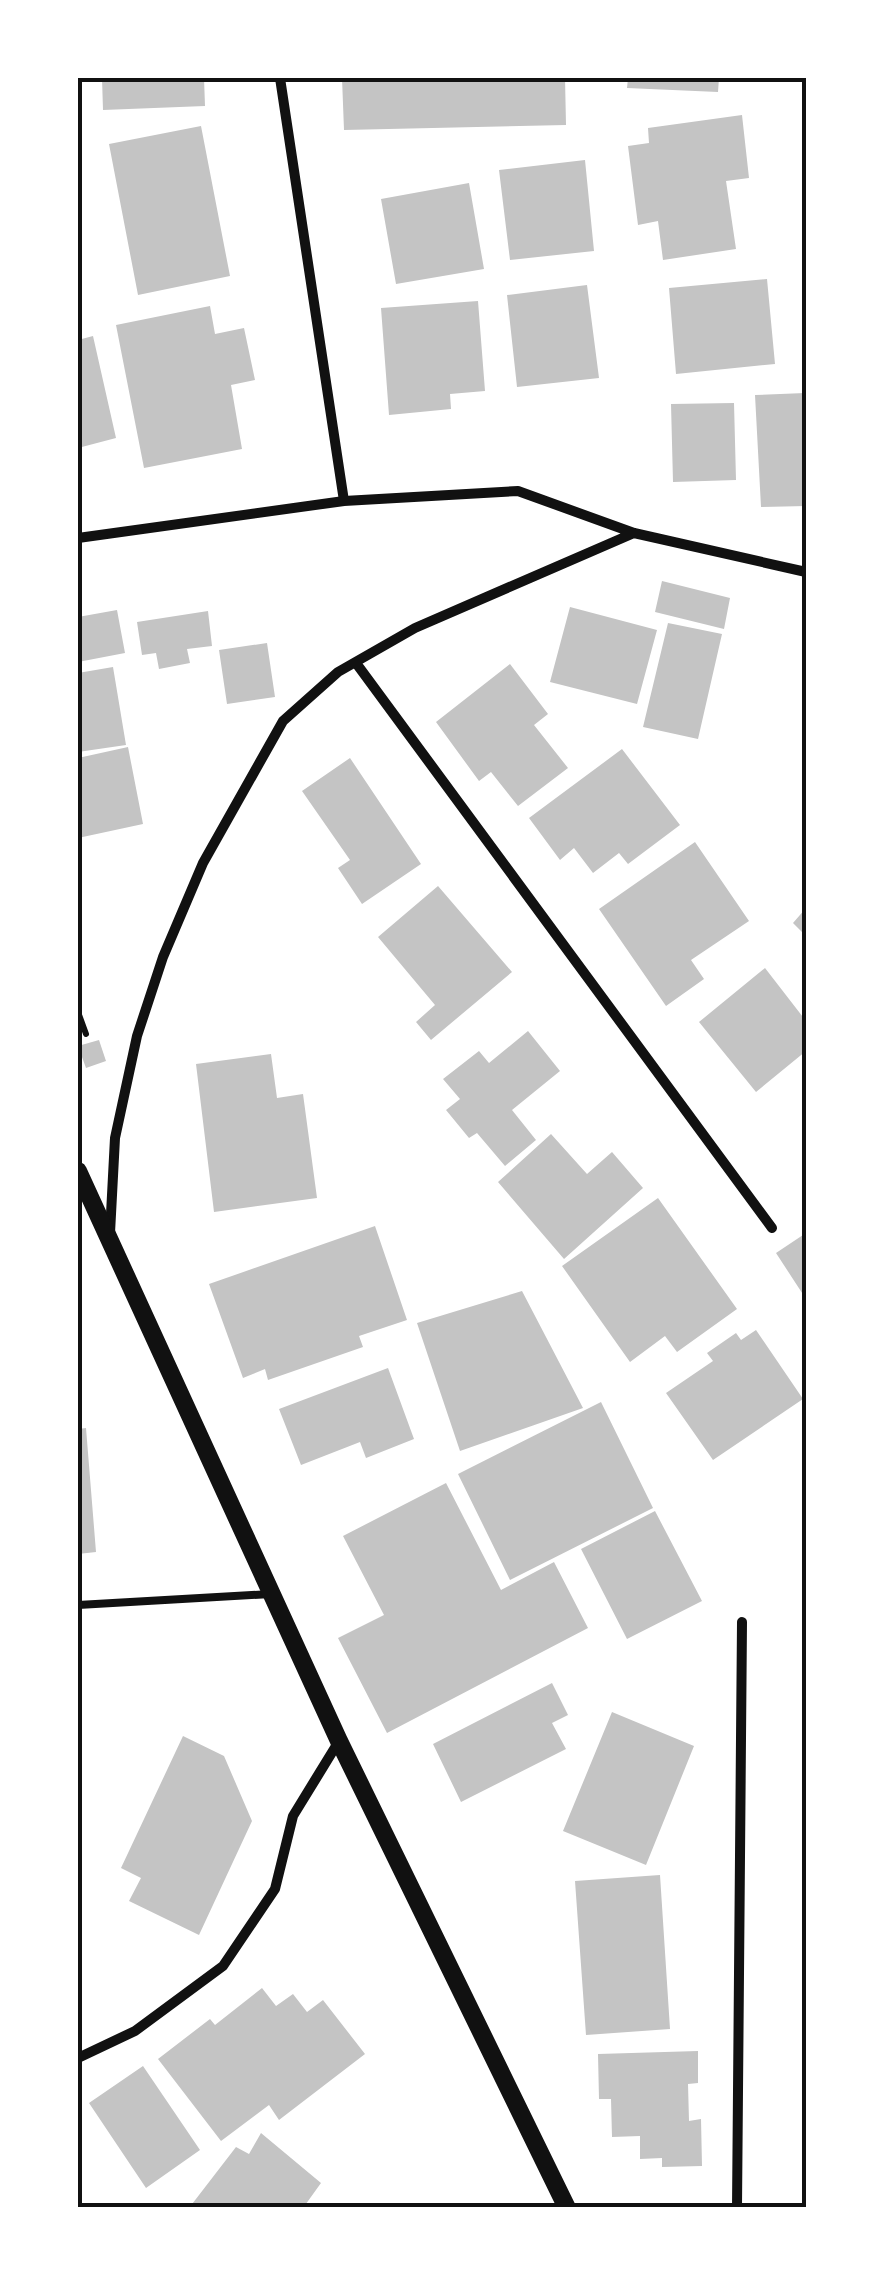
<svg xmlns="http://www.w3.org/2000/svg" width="884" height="2285" viewBox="0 0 884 2285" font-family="'Alegreya Sans',sans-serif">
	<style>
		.building { fill: #c4c4c4 }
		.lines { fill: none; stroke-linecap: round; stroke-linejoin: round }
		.path { stroke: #111; stroke-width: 6 }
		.service { stroke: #111; stroke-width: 8 }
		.minor { stroke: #111; stroke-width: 10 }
		.tertiary { stroke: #111; stroke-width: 18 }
		.neatline { fill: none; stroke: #111; stroke-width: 4 }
	</style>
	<rect width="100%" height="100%" fill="#fff"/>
	<path class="building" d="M 102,78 L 204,78 L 205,106 L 103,110 Z
		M 342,78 L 565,78 L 566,125 L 344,130 Z
		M 628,78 L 719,78 L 718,92 L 627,88 Z
		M 742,115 L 749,178 L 726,181 L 736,249 L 663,260 L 658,221 L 638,225 L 628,146 L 649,143 L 648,128 Z
		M 201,126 L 230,276 L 138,295 L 109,144 Z
		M 585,160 L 594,251 L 510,260 L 499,170 Z
		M 469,183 L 484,269 L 396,284 L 381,199 Z
		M 767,279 L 775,364 L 676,374 L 669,288 Z
		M 587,285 L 599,378 L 517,387 L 507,295 Z
		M 478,301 L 485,391 L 450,394 L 451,409 L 389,415 L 381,308 Z
		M 210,306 L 215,334 L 244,328 L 255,380 L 231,385 L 242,449 L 144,468 L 116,325 Z
		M 93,336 L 116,438 L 78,448 L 78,340 Z
		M 805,393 L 806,506 L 761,507 L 755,395 Z
		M 734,403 L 736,480 L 673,482 L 671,404 Z
		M 662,581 L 730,598 L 724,629 L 655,612 Z
		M 570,607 L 657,630 L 637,704 L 550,682 Z
		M 117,610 L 125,653 L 78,662 L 78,617 Z
		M 208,611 L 212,646 L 187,649 L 190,663 L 159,669 L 156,653 L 142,655 L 137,622 Z
		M 668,623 L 722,634 L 698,739 L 643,727 Z
		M 267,643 L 275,697 L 227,704 L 219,650 Z
		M 510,664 L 548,714 L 534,725 L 568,768 L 518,806 L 491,772 L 479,781 L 436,722 Z
		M 113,667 L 126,745 L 78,752 L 78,673 Z
		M 128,747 L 143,824 L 78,838 L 78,758 Z
		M 622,749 L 680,825 L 628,864 L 619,853 L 593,873 L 574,848 L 560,860 L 529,818 Z
		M 350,758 L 421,864 L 362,904 L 338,868 L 350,860 L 302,791 Z
		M 695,842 L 749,921 L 691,960 L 704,979 L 666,1006 L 599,909 Z
		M 438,886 L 512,972 L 431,1040 L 416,1022 L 435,1005 L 378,937 Z
		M 806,908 L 806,936 L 793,923 Z
		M 765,968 L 806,1021 L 806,1051 L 756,1092 L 699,1022 Z
		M 528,1031 L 560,1071 L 512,1110 L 536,1140 L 505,1166 L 477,1133 L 469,1138 L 446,1110 L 460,1099 L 443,1079 L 479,1051 L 489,1063 Z
		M 99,1040 L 106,1061 L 86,1068 L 78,1046 Z
		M 271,1054 L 277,1098 L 303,1094 L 317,1198 L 214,1212 L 196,1064 Z
		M 551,1134 L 587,1174 L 612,1152 L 643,1188 L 564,1259 L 498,1182 Z
		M 658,1198 L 737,1309 L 677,1352 L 665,1336 L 630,1362 L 562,1266 Z
		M 375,1226 L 407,1320 L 359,1336 L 363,1347 L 268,1380 L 265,1369 L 243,1378 L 209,1284 Z
		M 806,1233 L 806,1299 L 776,1253 Z
		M 522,1291 L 583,1408 L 460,1451 L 417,1323 Z
		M 756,1330 L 803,1399 L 713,1460 L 666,1393 L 713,1361 L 707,1353 L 736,1333 L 741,1340 Z
		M 388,1368 L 414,1439 L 366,1458 L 360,1442 L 301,1465 L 279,1409 Z
		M 601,1402 L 653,1508 L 510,1580 L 458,1474 Z
		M 86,1428 L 96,1552 L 78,1554 L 78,1429 Z
		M 446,1483 L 501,1590 L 554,1562 L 588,1628 L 387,1733 L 338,1638 L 384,1615 L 343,1536 Z
		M 655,1511 L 702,1601 L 627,1639 L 581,1549 Z
		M 552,1683 L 568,1715 L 552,1723 L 566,1749 L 461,1802 L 433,1744 Z
		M 612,1712 L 694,1746 L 646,1865 L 563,1831 Z
		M 183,1736 L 224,1756 L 252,1821 L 199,1935 L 129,1901 L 141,1878 L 121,1868 Z
		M 660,1875 L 670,2029 L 586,2035 L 575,1881 Z
		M 262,1988 L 276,2006 L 293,1994 L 307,2012 L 323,2000 L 365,2054 L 279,2120 L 269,2105 L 221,2141 L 158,2059 L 210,2019 L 215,2025 Z
		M 698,2051 L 698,2083 L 688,2084 L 689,2121 L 701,2119 L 702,2166 L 662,2167 L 662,2158 L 640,2159 L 640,2136 L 612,2137 L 611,2099 L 599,2099 L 598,2054 Z
		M 143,2066 L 200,2150 L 146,2188 L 89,2103 Z
		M 261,2133 L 321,2183 L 303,2208 L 189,2208 L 236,2147 L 249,2154 Z"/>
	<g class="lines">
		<path class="path" d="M 78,1012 L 86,1034"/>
		<path class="service" d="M 78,1605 L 271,1594"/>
		<path class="minor" d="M 280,78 L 344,501
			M 78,538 L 344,501 L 518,491 L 634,533 L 806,572
			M 356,663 L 772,1228
			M 110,1233 L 115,1138 L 137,1036 L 163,957 L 203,863 L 283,721 L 338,672 L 415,628 L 634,533
			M 78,2058 L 135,2031 L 223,1966 L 275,1889 L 293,1816 L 339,1741
			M 737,2208 L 742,1622"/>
		<path class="tertiary" d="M 78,1171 L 339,1741 L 567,2208"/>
	</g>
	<rect width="884" height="2285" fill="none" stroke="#ffffff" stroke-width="160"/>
	<rect x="80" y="80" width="724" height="2125" class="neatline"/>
</svg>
